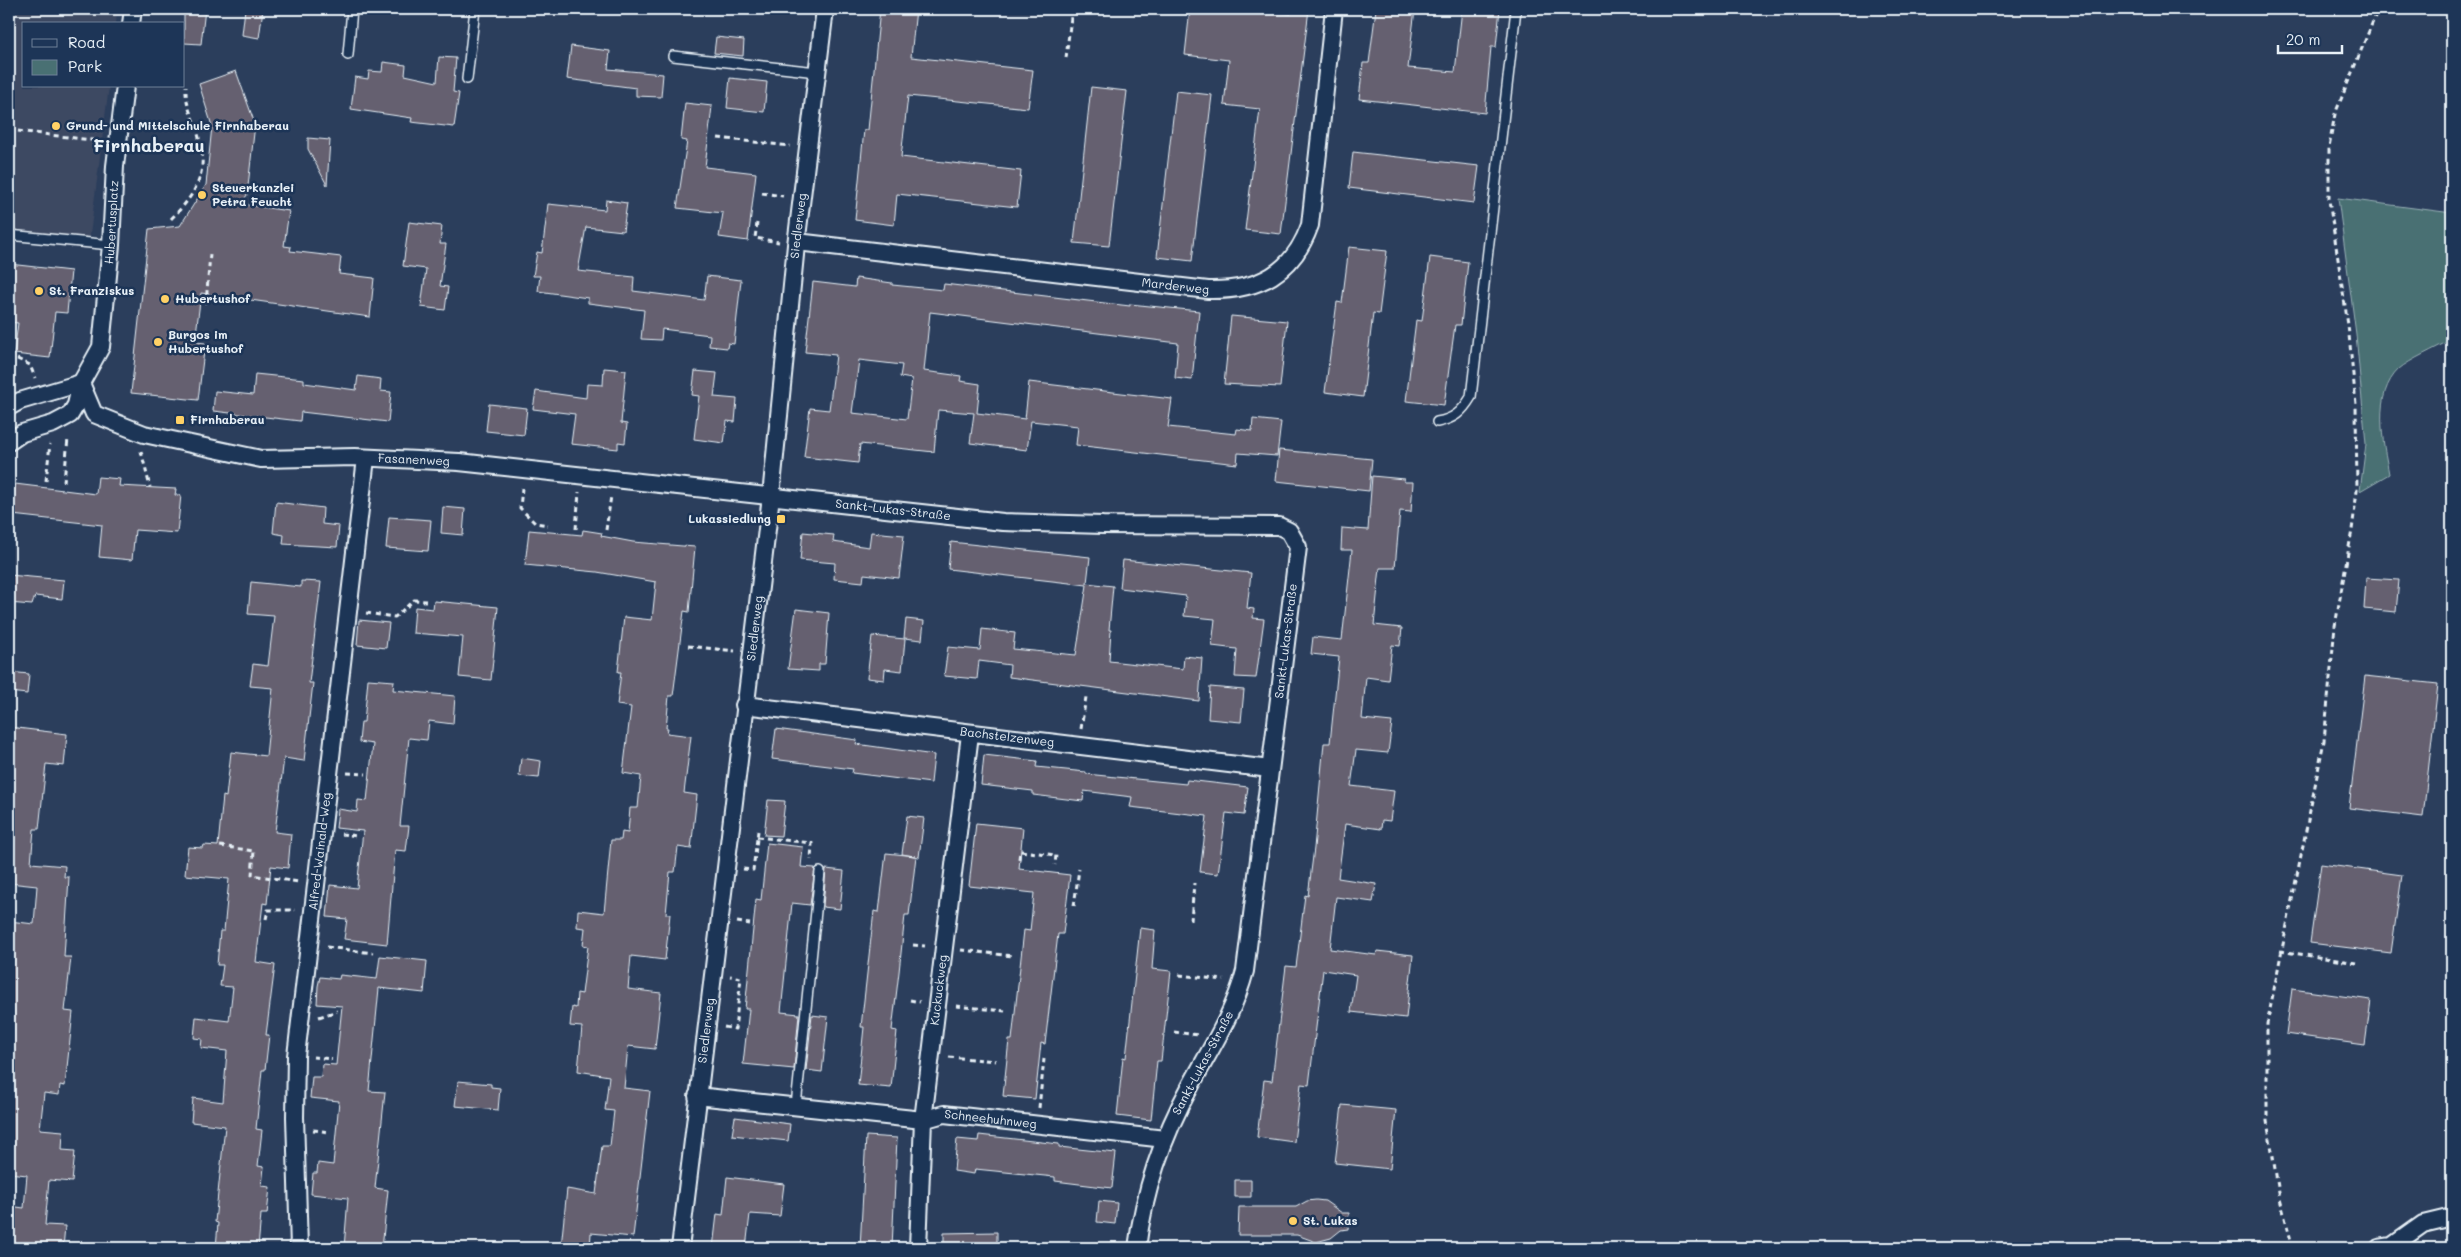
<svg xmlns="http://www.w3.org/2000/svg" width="2461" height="1257" viewBox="0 0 2461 1257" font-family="Mali,sans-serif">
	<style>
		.built { fill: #3c4862 }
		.green { fill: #497073; stroke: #98b0b6 }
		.building { fill: #656170; stroke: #e8f1f8; fill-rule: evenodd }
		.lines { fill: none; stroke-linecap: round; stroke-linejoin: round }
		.service-casing { stroke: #e8f1f8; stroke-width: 12 }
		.minor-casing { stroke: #e8f1f8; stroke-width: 20 }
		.path { stroke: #e8f1f8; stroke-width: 3; stroke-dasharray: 5 4; stroke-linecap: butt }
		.service { stroke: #1d3557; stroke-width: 9 }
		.minor { stroke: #1d3557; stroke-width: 16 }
		.poi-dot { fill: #ffd166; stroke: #1d3557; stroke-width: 2 }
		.labels { text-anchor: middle; stroke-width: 5; stroke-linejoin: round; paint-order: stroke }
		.poi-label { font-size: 12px; font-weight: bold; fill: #e8f1f8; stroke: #1d3557; text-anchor: start }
		.street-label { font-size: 12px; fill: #e8f1f8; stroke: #1d3557 }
		.district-label { font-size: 18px; font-weight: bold; fill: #e8f1f8; stroke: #1d3557 }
	</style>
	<rect width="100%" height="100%" fill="#2b3e5c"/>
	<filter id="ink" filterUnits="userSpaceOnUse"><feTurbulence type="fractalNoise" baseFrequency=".02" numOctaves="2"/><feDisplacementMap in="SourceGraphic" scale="10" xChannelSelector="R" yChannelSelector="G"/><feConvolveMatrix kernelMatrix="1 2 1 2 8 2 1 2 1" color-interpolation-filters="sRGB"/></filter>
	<g filter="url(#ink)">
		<path class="built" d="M 9,9 L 117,9 L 116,24 L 24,24 L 24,86 L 109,86 L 89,243 L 9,234 Z"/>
		<path class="green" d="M 2338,198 L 2452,213 L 2452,343 L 2450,340 C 2437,348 2409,360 2399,369 C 2372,395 2383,441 2389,474 L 2360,491 L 2366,444 L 2356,334 Z"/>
		<path class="building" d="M 184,9 L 205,9 L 201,44 L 184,43 Z
			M 245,9 L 263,9 L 259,38 L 242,35 Z
			M 880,9 L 916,9 L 911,57 L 1033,70 L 1028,108 L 908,96 L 901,157 L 1021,171 L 1017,207 L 897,194 L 894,225 L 855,220 L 864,130 L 868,130 Z
			M 1190,9 L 1243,9 L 1291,14 L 1292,9 L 1309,9 L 1281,234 L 1245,230 L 1260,109 L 1224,105 L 1229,60 L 1185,55 Z
			M 1376,9 L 1415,9 L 1408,68 L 1455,72 L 1462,9 L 1500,9 L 1496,47 L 1491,47 L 1485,113 L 1359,99 L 1363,63 L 1369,63 Z
			M 716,37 L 744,40 L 743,56 L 714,53 Z
			M 571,46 L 610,51 L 608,69 L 663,74 L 661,97 L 636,96 L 636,88 L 567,79 Z
			M 439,57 L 456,58 L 453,92 L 459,93 L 454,127 L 411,122 L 412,118 L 351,109 L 355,77 L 368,79 L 369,71 L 382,72 L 383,62 L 406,65 L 405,75 L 437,82 Z
			M 236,71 L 255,124 L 247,195 L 241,204 L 289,211 L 284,246 L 291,247 L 290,251 L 341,257 L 339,274 L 374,278 L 370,317 L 201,293 L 195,342 L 205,343 L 198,400 L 131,393 L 149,229 L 180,226 L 206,185 L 212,126 L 199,84 Z
			M 730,78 L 767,82 L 764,112 L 727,108 Z
			M 1091,87 L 1127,91 L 1109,246 L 1074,243 Z
			M 1176,91 L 1212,95 L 1192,261 L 1157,257 Z
			M 685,103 L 712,106 L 705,167 L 756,173 L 748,241 L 719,237 L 723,213 L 677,208 L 687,141 L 681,140 Z
			M 308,138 L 330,140 L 327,185 L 308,149 Z
			M 1353,152 L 1479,166 L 1474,203 L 1349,188 Z
			M 606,200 L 627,203 L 623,231 L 586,227 L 578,271 L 634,277 L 633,291 L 704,300 L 707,276 L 741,280 L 734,344 L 728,343 L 727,348 L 709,346 L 710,335 L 662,329 L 661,340 L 641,339 L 644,310 L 588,303 L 588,298 L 538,291 L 540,276 L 533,276 L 537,252 L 542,253 L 548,204 L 605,210 Z
			M 409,222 L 442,226 L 440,244 L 446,244 L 440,286 L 448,287 L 445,310 L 421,307 L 426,269 L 403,266 Z
			M 1349,247 L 1387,251 L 1379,314 L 1373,313 L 1363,397 L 1325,392 L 1337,302 L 1342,303 Z
			M 1430,257 L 1468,262 L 1461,325 L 1455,325 L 1444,405 L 1406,401 L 1416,320 L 1422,321 Z
			M 9,264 L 71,271 L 67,313 L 55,312 L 50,358 L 14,354 L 18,323 L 9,322 Z
			M 856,278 L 892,283 L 892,285 L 943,290 L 944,284 L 1130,306 L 1130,304 L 1199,311 L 1192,380 L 1175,378 L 1178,343 L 930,312 L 924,371 L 961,376 L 960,381 L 980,384 L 977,413 L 1025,419 L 1029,382 L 1172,399 L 1168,427 L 1236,434 L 1237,429 L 1252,431 L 1253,419 L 1281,422 L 1277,456 L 1238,453 L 1237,464 L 1076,445 L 1078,426 L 1031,421 L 1027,450 L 970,443 L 974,413 L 938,410 L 934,452 L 860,444 L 858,463 L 804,457 L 810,408 L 829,410 L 836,355 L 805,352 L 813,282 L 855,287 ZM 859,360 L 902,365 L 900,377 L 912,379 L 907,419 L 852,413 Z
			M 1231,316 L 1287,321 L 1280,387 L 1224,384 Z
			M 604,368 L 626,370 L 621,423 L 627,424 L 625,443 L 618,442 L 618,449 L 571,444 L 575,414 L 533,409 L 536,391 L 586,398 L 587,384 L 603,385 Z
			M 695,371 L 717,373 L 714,397 L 737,399 L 735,422 L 727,421 L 724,443 L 694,439 L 699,396 L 692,395 Z
			M 255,374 L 304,379 L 304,383 L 356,390 L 358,376 L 381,379 L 380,391 L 391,392 L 388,422 L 301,412 L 300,421 L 213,411 L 215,391 L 253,395 Z
			M 489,404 L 527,408 L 524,435 L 486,431 Z
			M 1279,450 L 1372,459 L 1369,491 L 1276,481 Z
			M 1372,476 L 1404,479 L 1404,482 L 1413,482 L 1411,512 L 1400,511 L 1395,568 L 1380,568 L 1374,625 L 1402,628 L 1400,646 L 1392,645 L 1388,680 L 1366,677 L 1362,719 L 1392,722 L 1388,753 L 1356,750 L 1351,786 L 1394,791 L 1390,821 L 1382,820 L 1381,829 L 1345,824 L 1338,878 L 1376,884 L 1373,902 L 1336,897 L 1330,949 L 1376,955 L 1377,951 L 1413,955 L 1406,1018 L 1351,1012 L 1356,975 L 1323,970 L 1309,1085 L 1301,1084 L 1294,1142 L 1257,1137 L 1264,1080 L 1272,1081 L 1286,966 L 1296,967 L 1305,895 L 1308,896 L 1314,848 L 1324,743 L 1330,743 L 1339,657 L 1311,654 L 1313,637 L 1342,640 L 1352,550 L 1341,550 L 1342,528 L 1368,530 Z
			M 98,477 L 120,479 L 119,486 L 176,489 L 175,495 L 181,495 L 177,533 L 135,530 L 132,560 L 99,557 L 102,525 L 12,515 L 15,484 L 96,494 Z
			M 276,502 L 323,508 L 322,524 L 339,526 L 337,547 L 283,544 L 284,535 L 273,533 Z
			M 443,507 L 465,509 L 463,535 L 441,533 Z
			M 389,517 L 431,520 L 428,551 L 386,548 Z
			M 529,530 L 582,535 L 583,530 L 602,533 L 601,536 L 633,542 L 695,547 L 689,612 L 684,611 L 673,696 L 669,696 L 666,728 L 668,728 L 667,733 L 691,736 L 684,793 L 697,795 L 691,849 L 678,847 L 675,872 L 670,872 L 666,914 L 670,914 L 665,960 L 631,956 L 628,989 L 661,993 L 655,1049 L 628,1046 L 624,1088 L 650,1091 L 633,1237 L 591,1233 L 590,1248 L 561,1247 L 567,1189 L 596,1194 L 602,1146 L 610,1146 L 614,1111 L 605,1110 L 609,1076 L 578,1071 L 582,1027 L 570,1026 L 572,1007 L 576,1008 L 577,993 L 582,994 L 588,946 L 583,945 L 585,928 L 577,927 L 578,910 L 604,913 L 611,840 L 621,840 L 622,832 L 628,833 L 630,808 L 638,808 L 641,776 L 623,773 L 631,707 L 617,705 L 621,672 L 618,672 L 624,617 L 652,620 L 656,582 L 597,572 L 525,565 Z
			M 803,532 L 834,535 L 833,542 L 869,547 L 871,532 L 904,535 L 899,578 L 864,574 L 863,582 L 834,579 L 835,563 L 800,560 Z
			M 951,542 L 1090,557 L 1087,583 L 1113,586 L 1109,630 L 1111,630 L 1109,661 L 1183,669 L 1184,656 L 1202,658 L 1199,701 L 1009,677 L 1010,665 L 979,661 L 977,679 L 944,676 L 948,647 L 980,650 L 982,629 L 1015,633 L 1013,649 L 1076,655 L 1087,585 L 948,569 Z
			M 1123,560 L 1251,573 L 1247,608 L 1254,609 L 1253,618 L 1264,619 L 1256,678 L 1235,677 L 1237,649 L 1212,646 L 1215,619 L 1184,616 L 1186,596 L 1120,588 Z
			M 9,575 L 64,580 L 62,599 L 35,596 L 32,605 L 9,603 Z
			M 2366,578 L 2399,580 L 2396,612 L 2364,609 Z
			M 301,581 L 321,582 L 309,683 L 313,683 L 304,761 L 284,758 L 275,832 L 291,834 L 288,868 L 271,866 L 267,904 L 263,903 L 256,962 L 275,965 L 266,1035 L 269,1035 L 265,1070 L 262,1070 L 256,1129 L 262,1130 L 258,1166 L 264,1167 L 262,1186 L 270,1187 L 267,1214 L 261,1214 L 258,1248 L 216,1248 L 218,1223 L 215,1222 L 225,1126 L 191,1122 L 193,1098 L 223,1102 L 227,1051 L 201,1048 L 202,1039 L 194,1038 L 196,1017 L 229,1021 L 233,987 L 220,986 L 223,965 L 217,965 L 220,931 L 224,931 L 229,879 L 185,875 L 188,847 L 203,848 L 204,845 L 218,846 L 223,796 L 226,797 L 231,752 L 266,756 L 273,688 L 250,686 L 253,664 L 268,666 L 274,616 L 248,614 L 251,582 L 301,587 Z
			M 434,601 L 498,607 L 491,680 L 459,677 L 463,637 L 413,633 L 415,607 L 433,609 Z
			M 796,609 L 829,613 L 825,664 L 819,664 L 819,671 L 788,669 Z
			M 906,619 L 924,621 L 922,640 L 904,638 Z
			M 359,620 L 389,623 L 386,648 L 357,645 Z
			M 872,636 L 905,639 L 902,671 L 885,669 L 884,680 L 867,678 Z
			M 9,672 L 29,674 L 27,694 L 9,692 Z
			M 2365,676 L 2438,684 L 2423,817 L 2349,808 Z
			M 368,679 L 394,681 L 393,690 L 455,696 L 453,724 L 429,721 L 427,740 L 409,738 L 400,826 L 409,826 L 406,851 L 395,850 L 387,944 L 344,939 L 347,919 L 327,917 L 330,885 L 357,888 L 363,831 L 336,828 L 338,809 L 357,812 L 358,800 L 367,801 L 373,744 L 359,742 L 361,722 L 364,722 Z
			M 1210,687 L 1244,690 L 1241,722 L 1208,719 Z
			M 9,727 L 67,734 L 64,766 L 46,764 L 39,829 L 34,829 L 31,863 L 65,866 L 64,877 L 69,877 L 64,957 L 71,957 L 65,1011 L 73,1012 L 65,1086 L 60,1085 L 59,1095 L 44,1093 L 40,1129 L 63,1131 L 62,1150 L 75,1151 L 72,1182 L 49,1180 L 45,1225 L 65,1226 L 63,1248 L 9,1248 L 9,1206 L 24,1208 L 27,1175 L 9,1173 L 9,921 L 34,924 L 37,886 L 9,883 L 9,835 L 13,803 L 9,802 Z
			M 776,729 L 857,740 L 856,744 L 934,755 L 931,783 L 852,773 L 853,769 L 772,759 Z
			M 984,755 L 1037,761 L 1036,767 L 1086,772 L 1086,774 L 1186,784 L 1187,780 L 1248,787 L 1244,815 L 1226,813 L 1218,874 L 1200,872 L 1207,816 L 1130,807 L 1132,797 L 1084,791 L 1083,801 L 1033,795 L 1033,791 L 981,785 Z
			M 521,758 L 541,761 L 539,778 L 519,776 Z
			M 768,800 L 785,801 L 781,836 L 764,835 Z
			M 907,816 L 924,818 L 919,857 L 902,854 Z
			M 976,823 L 1023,828 L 1019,869 L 1070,875 L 1063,934 L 1058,934 L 1045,1044 L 1041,1043 L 1035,1099 L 1003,1096 L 1009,1040 L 1012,1040 L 1024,930 L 1030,931 L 1034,893 L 969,886 Z
			M 767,843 L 803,847 L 801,867 L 815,868 L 810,905 L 792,903 L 781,1012 L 799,1014 L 794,1069 L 743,1064 L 749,1009 L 745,1009 L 756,899 L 761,900 Z
			M 886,853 L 916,856 L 909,915 L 905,915 L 899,972 L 892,1030 L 897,1031 L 891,1088 L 858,1085 L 864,1027 L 861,1027 L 874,911 L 879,912 Z
			M 2321,864 L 2402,875 L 2391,953 L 2310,943 Z
			M 826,869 L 844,871 L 840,909 L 823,907 Z
			M 1140,928 L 1155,930 L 1152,969 L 1171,971 L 1161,1061 L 1157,1061 L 1151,1120 L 1117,1116 L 1123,1057 L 1126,1058 Z
			M 380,956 L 427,961 L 424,993 L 379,988 L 369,1091 L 385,1092 L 375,1188 L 388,1190 L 382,1248 L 344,1248 L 348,1198 L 311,1194 L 313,1173 L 317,1173 L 318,1163 L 333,1165 L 339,1101 L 310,1098 L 312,1077 L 321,1077 L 322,1064 L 336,1065 L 342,1006 L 317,1004 L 318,986 L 320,977 L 339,979 L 340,975 L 377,979 Z
			M 2292,989 L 2371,1000 L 2365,1045 L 2286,1034 Z
			M 812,1015 L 828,1017 L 822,1072 L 806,1070 Z
			M 458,1081 L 491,1084 L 491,1087 L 500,1088 L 498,1110 L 455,1106 Z
			M 1342,1105 L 1396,1110 L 1390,1169 L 1335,1163 Z
			M 735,1117 L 790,1124 L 788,1141 L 732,1135 Z
			M 979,1135 L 1059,1144 L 1059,1147 L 1116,1153 L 1112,1188 L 1055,1181 L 1055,1177 L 975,1169 L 974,1174 L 954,1171 L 957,1139 L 978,1141 Z
			M 866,1136 L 897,1138 L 892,1248 L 860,1248 Z
			M 727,1177 L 784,1184 L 780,1216 L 750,1214 L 746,1248 L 713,1248 L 717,1214 L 723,1215 Z
			M 1235,1180 L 1251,1180 L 1251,1197 L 1235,1197 Z
			M 1316,1200 L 1325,1201 L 1342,1213 L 1349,1213 L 1348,1229 L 1341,1230 L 1331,1238 L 1316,1242 L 1297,1235 L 1238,1235 L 1239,1207 L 1296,1207 L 1307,1201 Z
			M 1099,1201 L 1117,1203 L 1115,1224 L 1097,1222 Z
			M 997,1232 L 997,1248 L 944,1248 L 944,1233 Z"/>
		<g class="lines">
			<g class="service-casing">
				<path id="service" d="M 348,55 L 352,9
					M 673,56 L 817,72
					M 467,79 L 475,9
					M 9,235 L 111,245
					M 1437,422 C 1454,419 1462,412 1471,397 L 1516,9
					M 796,1106 L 820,872"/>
			</g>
			<g class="minor-casing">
				<g id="minor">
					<path d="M 131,24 L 133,9"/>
					<path id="s1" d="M 797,242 L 1208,290 C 1259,291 1293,273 1310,225 L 1334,9"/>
					<path id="s2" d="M 81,383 L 94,414 L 144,434 L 261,459 L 355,457 L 459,462 L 1003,522 L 1103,525 L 1279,526 L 1289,531 L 1298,547 L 1245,971 C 1234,1013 1211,1048 1191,1085 C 1163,1136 1144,1191 1137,1248"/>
					<path d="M 9,407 L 20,401 L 81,383"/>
					<path id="s3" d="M 9,442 L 22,433 L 53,424 L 70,415 L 76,405 L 81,383 L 101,347 L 111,245 L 115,166 L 125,86"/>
					<path id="s4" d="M 744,705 L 1270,769"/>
					<path id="s5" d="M 697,1096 L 923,1120 L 944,1114 L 1165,1139"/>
					<path id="s6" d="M 299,1248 L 295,1117 L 296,1056 L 366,458"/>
					<path id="s7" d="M 680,1248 L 771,496 L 796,245 L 825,9"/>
					<path id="s8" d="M 918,1248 L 923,1120 L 970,734"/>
					<path d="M 2379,1248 L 2392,1246 L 2423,1224 L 2452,1217"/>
				</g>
			</g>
			<path class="path" d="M 1066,58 L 1072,9
				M 9,130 L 100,141
				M 718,138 L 790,146
				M 762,193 L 783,196
				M 171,219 C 200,190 210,168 196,128 C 191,114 185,102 186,86
				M 757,223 L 755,238 L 779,242
				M 206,304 L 210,254
				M 9,355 L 30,365 L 35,378
				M 141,451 L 150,487
				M 46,481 L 50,444
				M 64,482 L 68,438
				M 522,488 L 520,508 L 535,523 L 548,525
				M 576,529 L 579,492
				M 606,530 L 611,496
				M 366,613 L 395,617 L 414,600 L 426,601
				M 688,646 L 735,651
				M 1081,729 L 1086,697
				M 347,773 L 366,774
				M 341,834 L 358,836
				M 757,837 L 812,843 L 811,860
				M 220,846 L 254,851 L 252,875 L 299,882
				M 1019,859 L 1020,851 L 1056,855 L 1055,865
				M 743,869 L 753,870 L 758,831
				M 1074,906 L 1079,869
				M 266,919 L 268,910 L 295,910
				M 1191,921 L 1194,883
				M 737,922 L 750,924
				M 913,945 L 925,946
				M 327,947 L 373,953
				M 961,950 L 1013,956
				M 2280,951 L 2356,963
				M 1179,975 L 1224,980
				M 910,1000 L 920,1002
				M 956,1006 L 1005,1011
				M 319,1017 L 337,1011
				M 724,1027 L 735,1029 L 741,978 L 730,976
				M 1174,1032 L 1198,1035
				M 313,1057 L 332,1059
				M 949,1057 L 996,1061
				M 1039,1108 L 1044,1059
				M 313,1130 L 330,1132
				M 318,1246 L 334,1248
				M 2293,1248 L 2280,1199 L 2267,1121 L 2267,1024 L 2324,741 L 2335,626 L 2352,530 L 2357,491 L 2356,404 L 2348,325 L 2329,200 L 2329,147 L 2335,114 L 2378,9"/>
			<use href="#service" class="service"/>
			<use href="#minor" class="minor"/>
		</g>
	</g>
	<g class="poi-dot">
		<circle cx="56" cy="126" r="5"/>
		<circle cx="202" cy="195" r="5"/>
		<circle cx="39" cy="291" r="5"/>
		<circle cx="165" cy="299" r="5"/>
		<circle cx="158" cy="342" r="5"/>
		<rect x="175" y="415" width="10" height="10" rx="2.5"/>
		<rect x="776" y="514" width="10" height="10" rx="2.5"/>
		<circle cx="1293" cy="1221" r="5"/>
	</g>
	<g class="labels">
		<g class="poi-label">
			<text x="66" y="130">Grund- und Mittelschule Firnhaberau</text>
			<text x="212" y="192">Steuerkanzlei<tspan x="212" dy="14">Petra Feucht</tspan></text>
			<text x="49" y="295">St. Franziskus</text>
			<text x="175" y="303">Hubertushof</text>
			<text x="168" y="339">Burgos im<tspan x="168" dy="14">Hubertushof</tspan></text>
			<text x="190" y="424">Firnhaberau</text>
			<text x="771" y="523" text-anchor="end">Lukassiedlung</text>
			<text x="1303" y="1225">St. Lukas</text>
		</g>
		<g class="street-label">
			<text dy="4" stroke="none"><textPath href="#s3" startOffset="268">Hubertusplatz</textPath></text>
			<text dy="4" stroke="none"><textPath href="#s7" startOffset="1029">Siedlerweg</textPath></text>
			<text dy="4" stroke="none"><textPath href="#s1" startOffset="381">Marderweg</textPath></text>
			<text dy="4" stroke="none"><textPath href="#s2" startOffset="360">Fasanenweg</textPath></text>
			<text dy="4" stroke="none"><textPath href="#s2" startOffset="842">Sankt-Lukas-Straße</textPath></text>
			<text dy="4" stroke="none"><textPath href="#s7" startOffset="624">Siedlerweg</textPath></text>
			<text transform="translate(1286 641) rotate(-83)" y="4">Sankt-Lukas-Straße</text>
			<text dy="4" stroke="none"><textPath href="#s4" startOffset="265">Bachstelzenweg</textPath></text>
			<text dy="4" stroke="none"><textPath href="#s6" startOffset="398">Alfred-Wainald-Weg</textPath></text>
			<text dy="4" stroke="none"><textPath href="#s8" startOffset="259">Kuckuckweg</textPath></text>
			<text dy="4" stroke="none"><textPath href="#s7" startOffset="219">Siedlerweg</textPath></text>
			<text transform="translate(1203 1063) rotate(-62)" y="4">Sankt-Lukas-Straße</text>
			<text dy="4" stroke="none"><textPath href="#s5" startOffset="296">Schneehuhnweg</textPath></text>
		</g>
		<g class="district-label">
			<text x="149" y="152">Firnhaberau</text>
		</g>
	</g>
	<rect width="2461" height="1257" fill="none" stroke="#1d3557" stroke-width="30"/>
	<rect x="15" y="15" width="2431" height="1227" fill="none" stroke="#e8f1f8" stroke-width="2" filter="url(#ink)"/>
	<rect x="22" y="22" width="162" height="65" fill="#1d3557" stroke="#6e8097"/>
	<rect x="32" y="39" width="25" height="8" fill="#1d3557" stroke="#6e8097"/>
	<text x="68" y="48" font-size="15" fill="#e8f1f8">Road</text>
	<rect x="32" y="60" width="25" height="15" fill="#497073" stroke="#6e8097"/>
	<text x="68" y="72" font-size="15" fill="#e8f1f8">Park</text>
	<path d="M2278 45v8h64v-8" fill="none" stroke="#e8f1f8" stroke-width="2.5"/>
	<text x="2286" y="45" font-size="15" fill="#e8f1f8" stroke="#1d3557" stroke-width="4" paint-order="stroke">20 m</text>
</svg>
